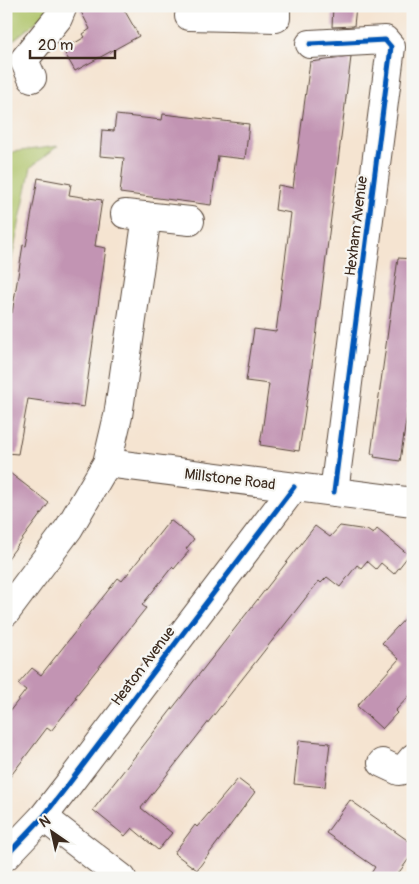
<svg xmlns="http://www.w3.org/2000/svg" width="419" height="884" viewBox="0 0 419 884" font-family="Pangolin,sans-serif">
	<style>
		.green { fill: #aec368; stroke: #747643 }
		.building { fill: #c294b3 }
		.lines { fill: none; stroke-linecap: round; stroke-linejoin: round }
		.minor-casing { stroke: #574639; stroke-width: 30 }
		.minor { stroke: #fff; stroke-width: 28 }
		.cycleway-casing { stroke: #f6f6f2; stroke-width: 8 }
		.cycleway { stroke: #0057b8; stroke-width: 5 }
		.labels { text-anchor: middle; stroke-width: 4.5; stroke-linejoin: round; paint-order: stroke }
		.street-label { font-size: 15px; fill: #3b2a1e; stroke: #f6f6f2 }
	</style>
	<rect width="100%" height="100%" fill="#f6f6f2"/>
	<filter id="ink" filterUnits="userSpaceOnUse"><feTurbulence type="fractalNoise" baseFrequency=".02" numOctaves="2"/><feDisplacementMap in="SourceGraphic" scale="10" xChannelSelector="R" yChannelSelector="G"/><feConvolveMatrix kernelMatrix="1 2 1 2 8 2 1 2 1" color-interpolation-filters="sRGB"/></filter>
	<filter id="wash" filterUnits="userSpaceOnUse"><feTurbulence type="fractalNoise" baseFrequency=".0096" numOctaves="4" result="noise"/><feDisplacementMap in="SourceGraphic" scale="20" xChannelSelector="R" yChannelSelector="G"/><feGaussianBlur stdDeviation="1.12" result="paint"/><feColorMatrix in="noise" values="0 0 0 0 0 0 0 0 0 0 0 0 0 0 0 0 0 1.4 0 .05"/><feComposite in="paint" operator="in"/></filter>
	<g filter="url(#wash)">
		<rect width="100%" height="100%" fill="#f5e4d1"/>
		<path class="green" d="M 6,6 L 47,6 L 51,10 L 6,46 Z
			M 58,146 L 31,167 L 6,287 L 6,158 L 12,152 Z"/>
		<g id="blocks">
			<path class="building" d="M 78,6 L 122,6 L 139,36 L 75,71 L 63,50 L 85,37 L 83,34 L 90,29 Z
				M 333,6 L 356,6 L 354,26 L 332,27 Z
				M 351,57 L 316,338 L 299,451 L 260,445 L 269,384 L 246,381 L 254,329 L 276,332 L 291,213 L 275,210 L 278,185 L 293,188 L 310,62 Z
				M 163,114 L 249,124 L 245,159 L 218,156 L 211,205 L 120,193 L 124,158 L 100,156 L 102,130 L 114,131 L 116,115 L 162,120 Z
				M 38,178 L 71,184 L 69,195 L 102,200 L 95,246 L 106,248 L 84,407 L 28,399 L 18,454 L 6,453 L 6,312 L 12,313 L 23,245 L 26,246 Z
				M 398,258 L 413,259 L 413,375 L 400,461 L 374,457 L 375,454 L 371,454 Z
				M 6,470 L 49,503 L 6,561 Z
				M 170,520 L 194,539 L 186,549 L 189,551 L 174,569 L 172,567 L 142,605 L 146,608 L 75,697 L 77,698 L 51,731 L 47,728 L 6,782 L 6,716 L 26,690 L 18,684 L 32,668 L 41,675 L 118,578 L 122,581 Z
				M 315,526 L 330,537 L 340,526 L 367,530 L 373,534 L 377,529 L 409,555 L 394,574 L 381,563 L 376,569 L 367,561 L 361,568 L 357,565 L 340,587 L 327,577 L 321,583 L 319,581 L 141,808 L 172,833 L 158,850 L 132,828 L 125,836 L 93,810 Z
				M 413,610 L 413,692 L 395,711 L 397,713 L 382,729 L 357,706 L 399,659 L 382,643 Z
				M 299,740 L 330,743 L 325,787 L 294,784 Z
				M 238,779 L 255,792 L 197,870 L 174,853 L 195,825 L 197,827 Z
				M 350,800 L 413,844 L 413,853 L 395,878 L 368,878 L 375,867 L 326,833 Z"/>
		</g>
	</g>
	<g filter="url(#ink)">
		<use href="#blocks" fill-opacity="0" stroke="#574639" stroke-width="1"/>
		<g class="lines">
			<g class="minor-casing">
				<path id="minor" d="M 189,16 L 276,18 L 276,6
					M 310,44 L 385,40 L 391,47 L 334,492
					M 32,78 L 24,60 L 58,18 L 63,6
					M 125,214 L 190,221
					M 107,463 L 413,502
					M 6,612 L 69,528 L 107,463 L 118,416 L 147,216
					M 382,763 L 399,771 L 403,770 L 413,758
					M 43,817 L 122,878
					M 6,856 L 43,817 L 68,785 L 294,487"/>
			</g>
			<use href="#minor" class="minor"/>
			<g class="cycleway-casing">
				<path id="cycleway" d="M 310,44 L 385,40 L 391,47 L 334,492
					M 6,856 L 43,817 L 68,785 L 294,487"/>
			</g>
			<use href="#cycleway" class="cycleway"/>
		</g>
	</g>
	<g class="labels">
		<g class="street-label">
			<text transform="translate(356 226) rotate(-83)" y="5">Hexham Avenue</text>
			<text transform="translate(230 479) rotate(7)" y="5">Millstone Road</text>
			<text transform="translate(143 666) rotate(-53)" y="5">Heaton Avenue</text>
		</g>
	</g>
	<rect width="419" height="884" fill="none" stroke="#f6f6f2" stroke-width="25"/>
	<g transform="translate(52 832) rotate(326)" stroke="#f6f6f2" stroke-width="4" paint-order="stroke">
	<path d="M0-4L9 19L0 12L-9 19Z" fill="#3b2a1e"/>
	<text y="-8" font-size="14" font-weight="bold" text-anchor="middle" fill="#3b2a1e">N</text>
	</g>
	<path d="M30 50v8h85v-8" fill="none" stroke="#3b2a1e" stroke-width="2.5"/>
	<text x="38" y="50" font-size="15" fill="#3b2a1e" stroke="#f6f6f2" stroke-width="4" paint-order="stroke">20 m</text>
</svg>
